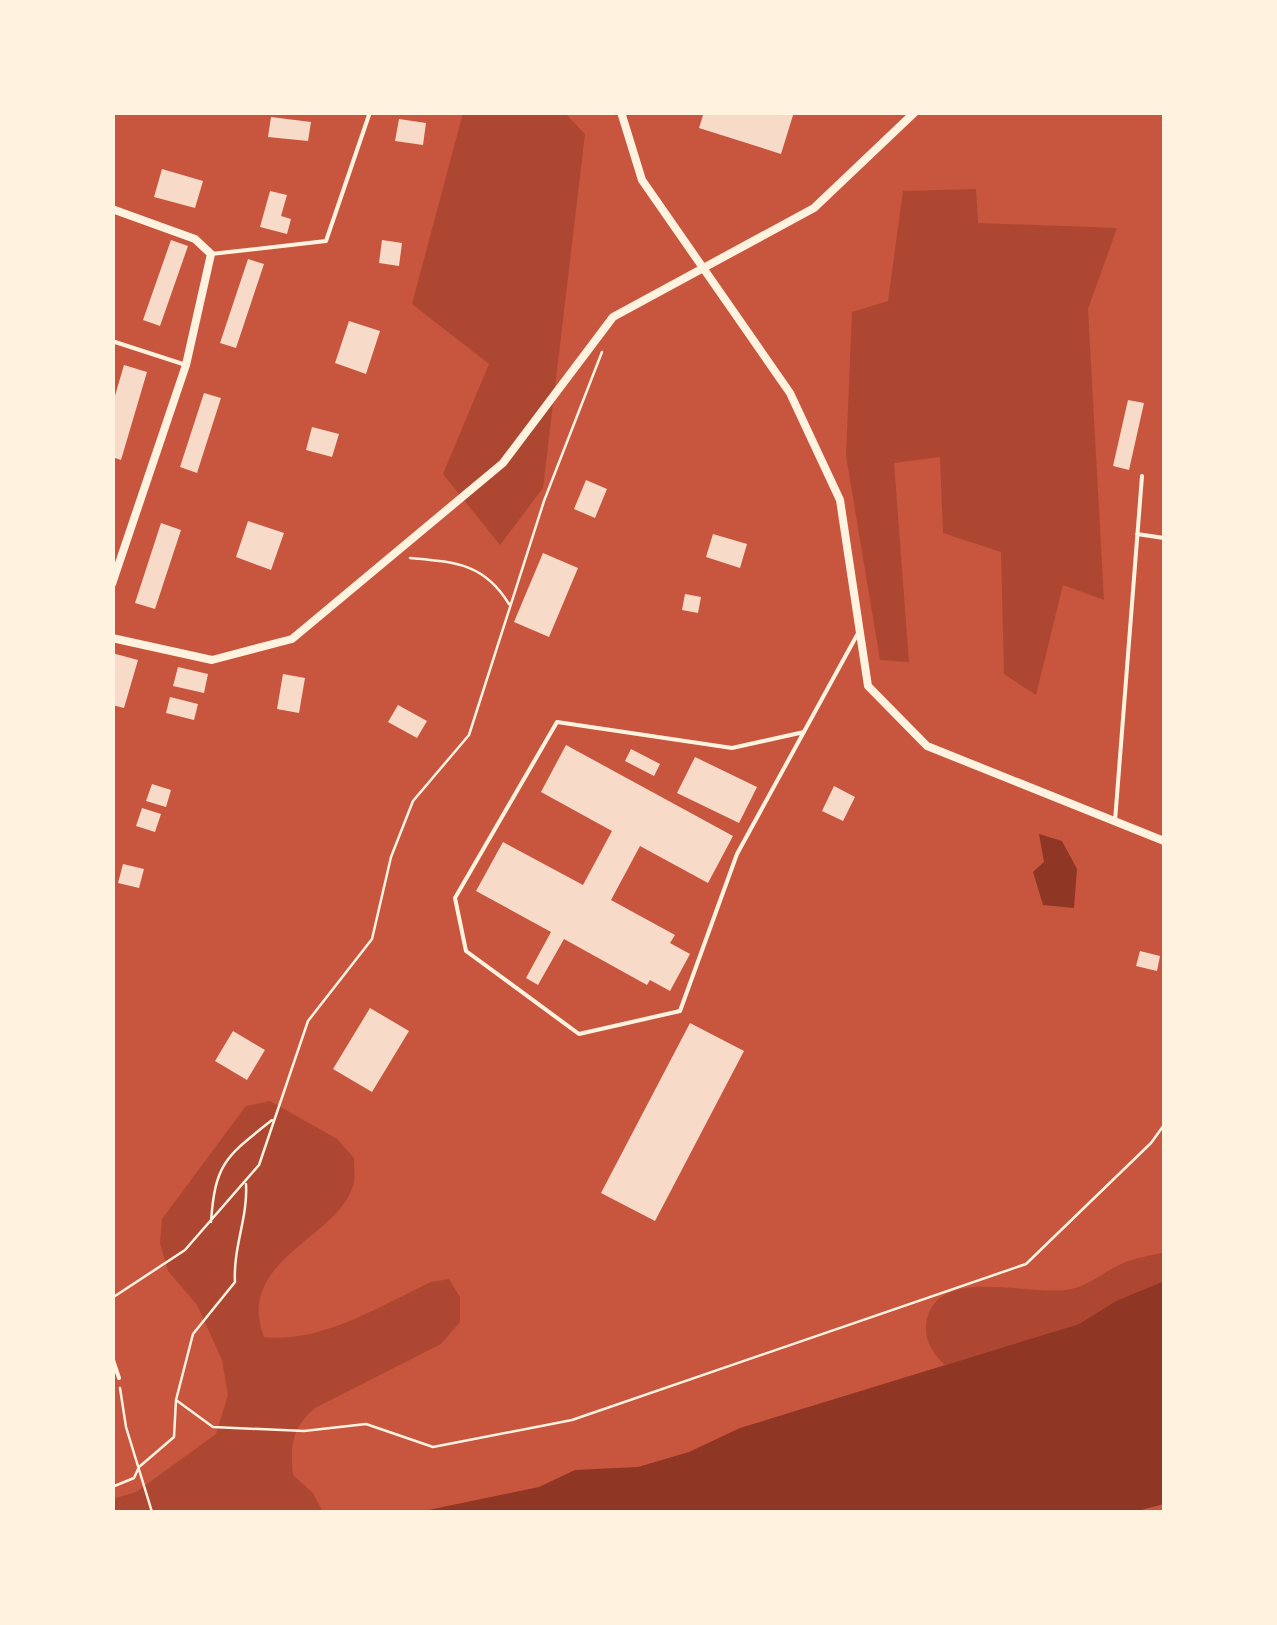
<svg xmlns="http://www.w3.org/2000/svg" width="1277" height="1625" viewBox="0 0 1277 1625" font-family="Mulish,sans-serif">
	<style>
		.green { fill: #ae4732 }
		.water { fill: #8f3625 }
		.building { fill: #f7dbc8 }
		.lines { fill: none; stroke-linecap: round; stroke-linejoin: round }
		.path { stroke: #fff3e0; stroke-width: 2.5 }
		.service { stroke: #fff3e0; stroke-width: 4 }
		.minor { stroke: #fff3e0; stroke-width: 8 }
	</style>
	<rect width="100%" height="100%" fill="#c8553d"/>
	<path class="green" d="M 463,113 L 565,113 L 585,134 L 543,488 L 500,545 L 443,474 L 489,364 L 412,304 Z
		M 976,189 L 978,223 L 1117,228 L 1088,309 L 1104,600 L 1063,585 L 1036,695 L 1004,674 L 1001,552 L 943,533 L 940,457 L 894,463 L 909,662 L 880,660 L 846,456 L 852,312 L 888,301 L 903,191 Z
		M 270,1101 L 337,1139 L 354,1158 C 354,1165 355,1175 354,1182 C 341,1239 234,1258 264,1337 C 323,1343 379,1306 431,1282 L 449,1279 L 460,1297 L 460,1322 L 441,1344 L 315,1408 C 292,1428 290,1445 293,1475 L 313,1493 L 323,1512 L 113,1512 L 113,1499 L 136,1492 L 216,1434 L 228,1395 L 222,1360 L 197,1305 L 168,1271 L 160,1243 L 162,1219 L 246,1106 Z
		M 1164,1252 L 1164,1281 L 1116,1301 L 1079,1324 L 945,1365 C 933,1354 925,1342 926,1325 C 933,1262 1032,1298 1071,1289 C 1088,1286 1104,1272 1119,1265 C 1133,1258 1150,1256 1164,1252 Z"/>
	<path class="water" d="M 1039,834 L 1062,841 L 1077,869 L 1074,908 L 1043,905 L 1033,872 L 1044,862 Z
		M 1164,1281 L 1164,1504 L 1133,1512 L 419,1512 L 539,1487 L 575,1470 L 638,1467 L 689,1452 L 740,1428 L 1079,1324 L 1116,1301 Z"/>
	<path class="building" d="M 704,112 L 794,112 L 781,154 L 699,128 Z
		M 271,117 L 311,122 L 308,141 L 268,137 Z
		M 399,119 L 426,123 L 423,145 L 395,141 Z
		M 162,169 L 203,181 L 195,208 L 154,197 Z
		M 270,191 L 287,195 L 281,216 L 291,219 L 287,234 L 260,227 Z
		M 171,240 L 188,246 L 160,326 L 143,320 Z
		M 382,240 L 402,243 L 399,266 L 379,263 Z
		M 248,259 L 264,264 L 236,348 L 220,343 Z
		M 349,321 L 380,331 L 366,374 L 335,363 Z
		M 124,365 L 147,372 L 121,460 L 112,457 L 112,406 Z
		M 204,393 L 221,398 L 197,473 L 180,467 Z
		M 1128,400 L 1144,403 L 1129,470 L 1113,466 Z
		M 312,427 L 339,434 L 332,457 L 306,450 Z
		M 586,480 L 607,489 L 595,518 L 574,509 Z
		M 248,521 L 284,533 L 271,570 L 236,557 Z
		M 161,523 L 181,530 L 155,609 L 135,603 Z
		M 713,534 L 747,544 L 740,568 L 706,557 Z
		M 543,553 L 578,568 L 549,637 L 514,622 Z
		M 685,594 L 701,597 L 698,613 L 682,610 Z
		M 112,653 L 138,660 L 124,708 L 112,705 Z
		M 178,667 L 208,674 L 204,693 L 173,686 Z
		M 283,674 L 305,678 L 299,713 L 277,709 Z
		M 170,697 L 198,704 L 194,720 L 166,713 Z
		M 398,705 L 427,721 L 417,738 L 388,722 Z
		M 566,745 L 733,836 L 708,883 L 640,846 L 611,900 L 675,935 L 670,943 L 690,954 L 670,991 L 650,980 L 647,985 L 564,939 L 538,985 L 526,978 L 551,932 L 476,891 L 503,842 L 583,885 L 612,831 L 541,792 Z
		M 631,749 L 660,764 L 654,776 L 625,761 Z
		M 695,757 L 757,787 L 739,823 L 677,793 Z
		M 152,784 L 171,790 L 166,807 L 146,801 Z
		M 834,786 L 855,797 L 843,821 L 822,811 Z
		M 142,808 L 161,814 L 155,832 L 136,826 Z
		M 123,864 L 144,869 L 139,888 L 118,883 Z
		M 1140,951 L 1160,956 L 1157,971 L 1136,966 Z
		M 370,1008 L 409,1031 L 372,1092 L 333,1069 Z
		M 690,1023 L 744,1051 L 655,1221 L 601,1193 Z
		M 233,1031 L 265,1050 L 247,1080 L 215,1061 Z"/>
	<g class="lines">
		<path class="path" d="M 410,558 C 455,562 484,563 509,604
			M 211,1222 C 215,1162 227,1156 272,1120
			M 112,1298 L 185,1250 L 259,1165 L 308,1021 L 372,939 L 391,857 L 413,801 L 469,735 L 544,501 L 602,352
			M 120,1388 L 126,1427 L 152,1512
			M 176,1400 L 213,1427 L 304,1431 L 366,1424 L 433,1447 L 572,1420 L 1026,1264 L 1151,1143 L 1164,1125
			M 112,1487 L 134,1478 L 139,1467 L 174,1437 L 176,1400 L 193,1334 L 235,1282 C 233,1247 248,1218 246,1184"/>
		<path class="service" d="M 211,254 L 326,241 L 370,112
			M 112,341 L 186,365
			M 1137,534 L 1164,538
			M 804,732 L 732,748 L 557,722 L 455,898 L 466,951 L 579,1034 L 680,1011 L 737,854 L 857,635
			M 1115,821 L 1142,476
			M 112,1357 L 119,1378"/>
		<path class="minor" d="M 621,112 L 642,180 L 790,393 L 840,500 L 868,686 L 927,746 L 1164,841
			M 112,209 L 195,239 L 211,254 L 186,365 L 112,584
			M 112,638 L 212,660 L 292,639 L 503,463 L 613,317 L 814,208 L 915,112"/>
	</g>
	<rect width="1277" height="1625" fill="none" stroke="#fff3e0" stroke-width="230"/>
</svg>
